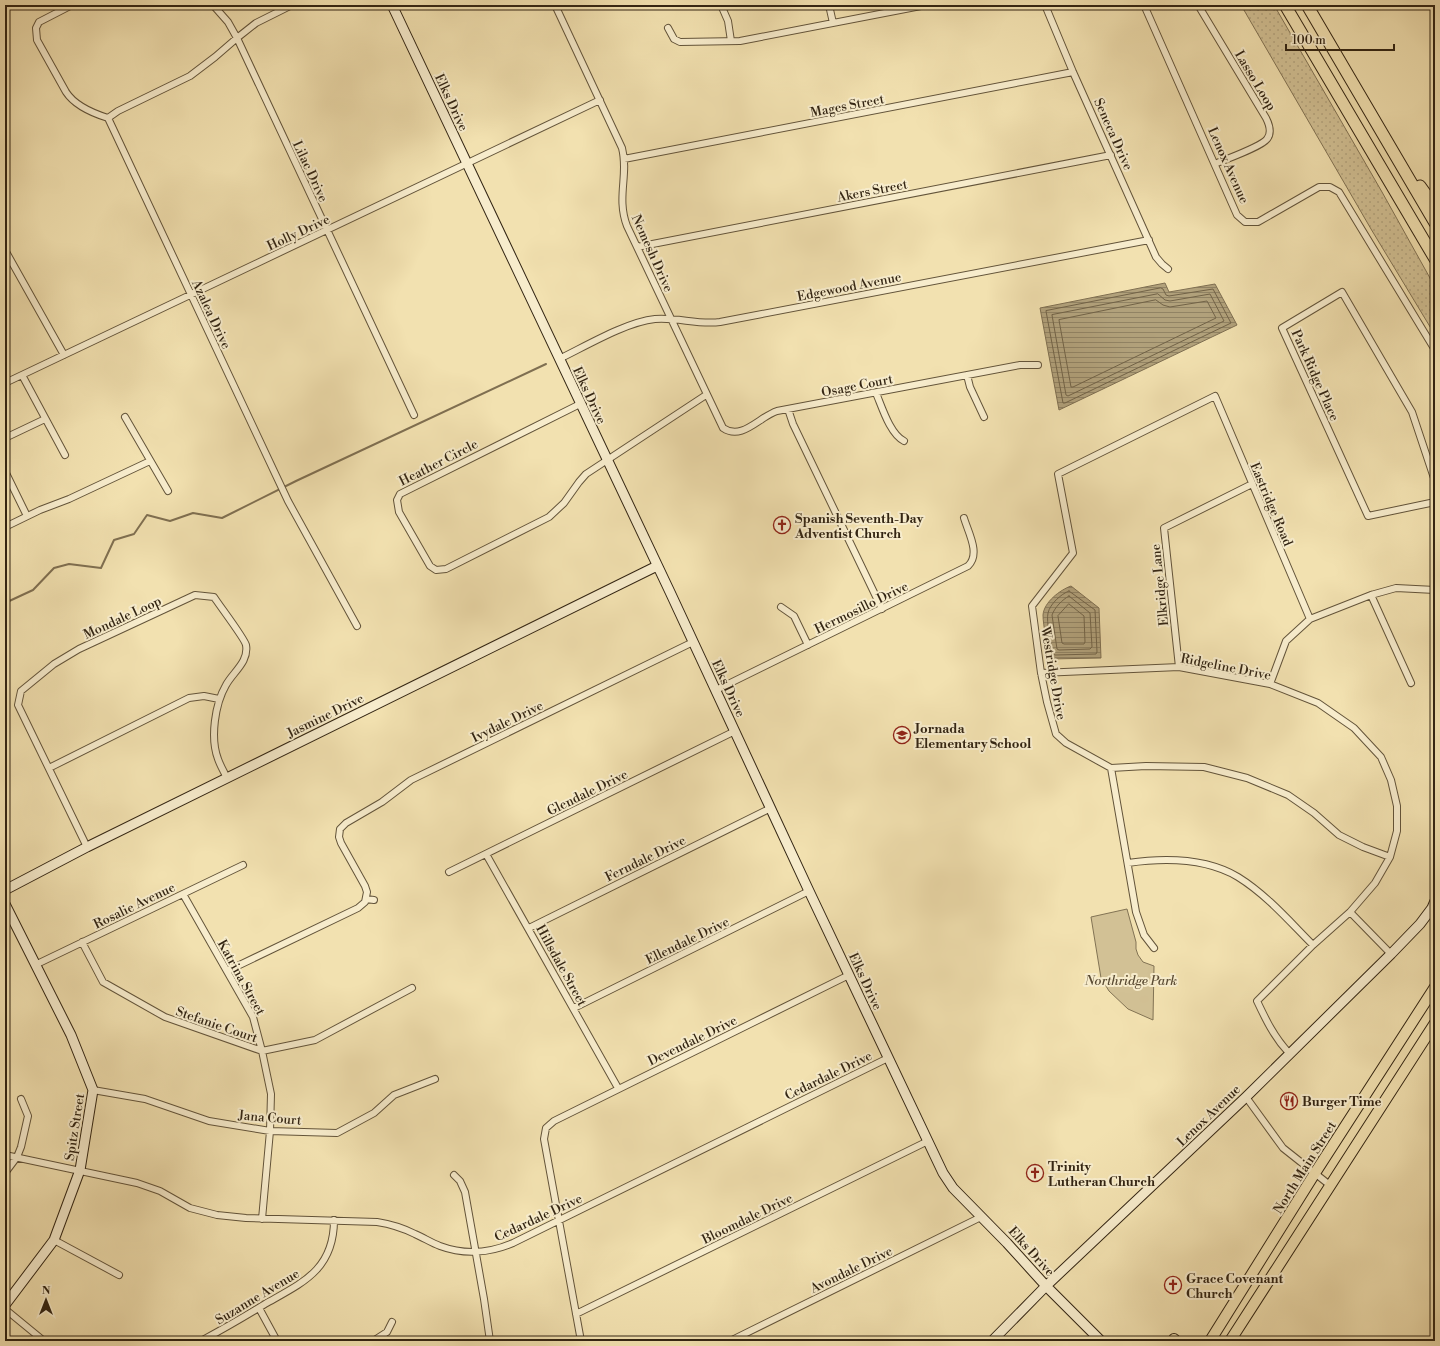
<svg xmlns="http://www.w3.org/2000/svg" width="1440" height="1346" viewBox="0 0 1440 1346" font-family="'Libre Bodoni',serif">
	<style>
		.grass { fill: url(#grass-dots); stroke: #827354 }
		.park { fill: #d2c195; stroke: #827354 }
		.water { fill: url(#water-rules); stroke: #7f6f51 }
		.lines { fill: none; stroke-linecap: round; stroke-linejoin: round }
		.shore { stroke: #726347; stroke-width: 1 }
		.stream { stroke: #7f6f51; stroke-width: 2 }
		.street-casing { stroke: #63543a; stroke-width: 8 }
		.secondary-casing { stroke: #332513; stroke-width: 11 }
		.primary-casing { stroke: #332513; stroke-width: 12 }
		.highway-casing { stroke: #332513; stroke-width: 13 }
		.street { stroke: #f7eccc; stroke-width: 6 }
		.secondary { stroke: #f7eccc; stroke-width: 9 }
		.primary { stroke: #f2e1b0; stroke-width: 10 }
		.highway { stroke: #f2e1b0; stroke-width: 11 }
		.labels { text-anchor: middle; stroke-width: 4; stroke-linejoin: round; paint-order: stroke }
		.street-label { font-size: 13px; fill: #332513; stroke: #f7eccc }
		.poi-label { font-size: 13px; font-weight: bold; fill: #332513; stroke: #f7eccc; text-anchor: start }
		.park-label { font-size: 13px; font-style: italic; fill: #5b4c34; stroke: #f7eccc }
	</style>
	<defs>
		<pattern id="grass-dots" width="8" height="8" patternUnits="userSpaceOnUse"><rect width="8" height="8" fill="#d2c195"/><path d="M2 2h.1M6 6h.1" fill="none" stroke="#b5a680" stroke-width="1.8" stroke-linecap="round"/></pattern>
		<pattern id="water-rules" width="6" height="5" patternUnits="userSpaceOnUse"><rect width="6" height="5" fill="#b1a17b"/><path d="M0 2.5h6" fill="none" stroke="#918364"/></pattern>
	</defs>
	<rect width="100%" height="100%" fill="#f2e1b0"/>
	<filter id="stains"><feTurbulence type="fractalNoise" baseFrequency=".005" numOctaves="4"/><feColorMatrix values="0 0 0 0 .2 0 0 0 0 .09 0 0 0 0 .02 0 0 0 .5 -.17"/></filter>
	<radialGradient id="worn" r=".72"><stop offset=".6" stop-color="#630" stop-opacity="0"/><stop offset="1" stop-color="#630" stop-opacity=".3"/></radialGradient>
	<path class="grass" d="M 1241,5 L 1274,5 L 1382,192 L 1435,287 L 1435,335 L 1371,229 Z"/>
	<path class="park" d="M 1127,909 L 1136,942 L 1136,949 L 1138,955 L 1143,962 L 1154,966 L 1153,1020 L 1128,1009 L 1109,991 L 1101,978 L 1091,917 Z"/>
	<path class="water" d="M 1165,283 L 1169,292 L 1215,284 L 1237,325 L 1059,410 L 1040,308 Z
		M 1071,586 L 1099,608 L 1101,658 L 1049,659 C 1048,647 1043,626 1043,615 C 1044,602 1060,590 1071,586 Z"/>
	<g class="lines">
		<path class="shore" d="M 1161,288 L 1163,289 L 1166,295 L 1169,296 L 1213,289 L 1231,323 L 1065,403 L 1063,403 L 1046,311 Z
			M 1158,294 L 1165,300 L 1170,301 L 1210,294 L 1224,321 L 1068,396 L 1066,395 L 1052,315 Z
			M 1156,300 L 1163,305 L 1170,307 L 1207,301 L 1216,318 L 1073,387 L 1071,387 L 1059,320 Z
			M 1069,591 L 1095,610 L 1097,652 L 1096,654 L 1055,655 L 1053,654 C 1051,645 1046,621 1048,613 C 1050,604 1061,594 1069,591 Z
			M 1069,596 L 1090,613 L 1092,647 L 1090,649 L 1059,650 L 1057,649 L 1052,615 C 1055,607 1062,600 1069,596 Z
			M 1069,604 L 1084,616 L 1085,642 L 1084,644 L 1064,644 L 1062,643 L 1058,616 Z"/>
		<path class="stream" d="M 5,603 L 33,590 L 54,568 L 69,564 L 101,568 L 114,540 L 134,534 L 147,515 L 170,521 L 193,513 L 222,518 L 296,481 L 546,364"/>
		<g class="street-casing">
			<path id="street" d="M 72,5 L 39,22 L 36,28 L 37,40 L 66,92 C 75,106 92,113 108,118
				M 213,5 L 228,22 L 237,38 L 414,415
				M 555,5 L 622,148 C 629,175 616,197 627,226 L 723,428 C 742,441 759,417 777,411 L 1020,365 L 1038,365
				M 721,5 L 728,21 L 731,41
				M 829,5 L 833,23
				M 1045,5 L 1073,72 L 1156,257 L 1162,264 L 1168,269
				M 1144,5 L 1237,215 L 1245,222 L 1258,222 L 1319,187 L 1330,187 L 1339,192 L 1435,350
				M 1198,5 L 1266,118 C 1269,124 1272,133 1267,139 C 1261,147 1226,159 1215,164
				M 668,28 L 674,39 L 680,42 L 740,41 L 926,5
				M 108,118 L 288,501 L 357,626
				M 108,118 L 118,111 L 190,76 L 215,57 L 237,38 L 256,23 L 292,5
				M 624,159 L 1073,72
				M 637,247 L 1111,155
				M 5,250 L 64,355
				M 559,359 C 586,346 626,322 655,319 C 677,317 698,325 720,322 L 1149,240
				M 22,375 L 65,455
				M 967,375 L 970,387 L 984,417
				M 5,383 L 600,100
				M 876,393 C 882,407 890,434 904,441
				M 580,404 L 400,494 L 397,500 L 399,512 L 430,566 L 436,570 L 446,569 L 549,517 L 564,503 L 579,482 L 586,474 L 706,395
				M 788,409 L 793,424 L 882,609
				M 125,417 L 168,491
				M 5,438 L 45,419
				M 5,471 L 27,516
				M 1435,481 L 1412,412 L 1342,292 L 1282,328 L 1368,516 L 1435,502
				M 5,527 L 40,510 L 69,499 L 150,461
				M 1371,595 L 1411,683
				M 781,607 L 794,616 L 808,645
				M 1179,667 L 1164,528 L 1252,484
				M 1041,673 L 1179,667 L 1270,684 L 1318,703 L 1354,728 L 1381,757 L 1391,780 L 1397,806 L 1397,831 L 1390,857 L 1375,883 L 1350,912 L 1313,945 L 1257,1001 C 1266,1020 1274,1037 1289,1053
				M 1270,684 L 1286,641 L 1310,619 L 1371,595 L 1396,588 L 1435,590
				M 716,690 L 968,566 C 981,554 968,532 964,518
				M 49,768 L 189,698 L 204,696 L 219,699
				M 1111,768 L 1146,766 L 1204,767 L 1247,778 L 1288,795 L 1314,813 L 1339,835 L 1363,847 L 1390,857
				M 87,847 L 18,705 L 21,691 L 54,664 L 79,649 L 195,595 L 214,597 C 219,605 245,639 246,645 C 249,662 233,672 226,685 C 215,704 210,738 218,759 C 220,765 224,772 227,778
				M 486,854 L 618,1088
				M 1128,863 C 1163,858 1206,858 1238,877 C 1267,895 1290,922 1313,945
				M 449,872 L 735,731
				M 183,894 L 253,1017 L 262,1051 L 271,1094 L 270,1131 L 262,1219
				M 366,899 L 374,900
				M 1350,912 L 1391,954
				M 529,928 L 771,808
				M 82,942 L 103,982 L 165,1017 L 262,1051 L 315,1040 L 412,988
				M 1154,948 L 1144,935 L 1136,912 L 1111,768 L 1066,743 L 1056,734 L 1047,702 L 1041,673 L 1032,606 L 1073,553 L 1058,474 L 1215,396 L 1310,619
				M 35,965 L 243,865
				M 227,971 L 358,908 L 365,902 L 367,892 L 365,886 L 341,843 L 339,837 L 340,829 L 346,823 L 382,802 L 411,780 L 693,642
				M 574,1008 L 809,891
				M 93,1090 L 145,1099 L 209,1121 L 270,1131 L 337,1133 L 374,1113 L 394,1095 L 435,1079
				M 1246,1097 L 1283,1148 L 1331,1186
				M 5,1155 L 137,1183 L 160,1191 L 190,1208 L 217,1215 L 246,1218 L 377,1222 C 390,1224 403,1228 415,1234 C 424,1238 432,1243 440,1246 C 464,1255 490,1253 513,1243 L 888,1058
				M 5,1173 L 17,1157 L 21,1147 L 28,1116 L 21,1099
				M 454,1175 L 460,1181 L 465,1192 L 484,1299 L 490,1341
				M 54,1240 L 119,1275
				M 259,1308 L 277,1341
				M 5,1309 L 44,1341
				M 576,1314 L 928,1141
				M 201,1341 C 223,1329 244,1317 265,1304 C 302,1283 334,1270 334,1220
				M 373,1341 L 387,1332 L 392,1322
				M 581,1341 L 544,1139 L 546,1128 L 554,1121 L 849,975
				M 730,1341 L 981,1217"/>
		</g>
		<g class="secondary-casing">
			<path id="secondary" d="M 392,5 L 670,592 L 809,891 L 943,1173 L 953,1188 L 1007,1243 L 1046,1286 L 1101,1341
				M 5,890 L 87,847 L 657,566
				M 5,904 L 71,1035 L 93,1090 L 80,1170 L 54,1240 L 5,1305
				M 992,1341 L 1046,1286 L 1246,1097 L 1391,954 L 1420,924 L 1432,908 L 1435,901"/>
		</g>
		<g class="primary-casing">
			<path id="primary" d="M 1174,1339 L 1176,1341
				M 1210,1341 L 1315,1173 L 1435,987
				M 1230,1341 L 1435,1023"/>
		</g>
		<g class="highway-casing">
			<path id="highway" d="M 1285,5 L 1435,259
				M 1307,5 L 1435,223
				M 1420,186 L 1435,207"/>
		</g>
		<use href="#street" class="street"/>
		<use href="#secondary" class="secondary"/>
		<use href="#primary" class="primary"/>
		<use href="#highway" class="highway"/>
	</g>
	<defs>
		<g id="church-ring" transform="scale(0.9)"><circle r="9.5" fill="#f7eccc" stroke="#8f2418" stroke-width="1.5"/><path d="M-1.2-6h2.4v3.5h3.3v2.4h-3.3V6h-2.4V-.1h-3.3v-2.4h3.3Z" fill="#8f2418"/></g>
		<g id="school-ring" transform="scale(0.9)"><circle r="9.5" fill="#f7eccc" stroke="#8f2418" stroke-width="1.5"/><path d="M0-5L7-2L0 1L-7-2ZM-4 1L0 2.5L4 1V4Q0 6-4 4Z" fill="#8f2418"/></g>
		<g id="restaurant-ring" transform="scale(0.9)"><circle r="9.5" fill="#f7eccc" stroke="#8f2418" stroke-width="1.5"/><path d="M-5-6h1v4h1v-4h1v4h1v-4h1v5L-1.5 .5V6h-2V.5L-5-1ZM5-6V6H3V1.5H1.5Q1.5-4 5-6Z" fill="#8f2418"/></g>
	</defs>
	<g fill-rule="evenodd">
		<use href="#church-ring" x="782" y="525"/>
		<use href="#school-ring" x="902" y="735"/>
		<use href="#restaurant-ring" x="1289" y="1101"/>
		<use href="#church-ring" x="1035" y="1173"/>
		<use href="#church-ring" x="1173" y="1285"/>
	</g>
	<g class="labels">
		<g class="street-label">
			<text transform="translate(1256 80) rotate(59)" y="5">Lasso Loop</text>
			<text transform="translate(452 102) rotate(65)" y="5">Elks Drive</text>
			<text transform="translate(847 105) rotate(-11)" y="5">Mages Street</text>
			<text transform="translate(1114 134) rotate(66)" y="5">Seneca Drive</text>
			<text transform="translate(1229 165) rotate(66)" y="5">Lenox Avenue</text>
			<text transform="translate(311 171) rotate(65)" y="5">Lilac Drive</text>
			<text transform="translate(872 190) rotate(-11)" y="5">Akers Street</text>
			<text transform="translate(298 232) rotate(-25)" y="5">Holly Drive</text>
			<text transform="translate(653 253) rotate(66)" y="5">Nemesh Drive</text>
			<text transform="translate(849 286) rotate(-11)" y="5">Edgewood Avenue</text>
			<text transform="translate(212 314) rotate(65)" y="5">Azalea Drive</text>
			<text transform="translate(1316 375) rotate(66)" y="5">Park Ridge Place</text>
			<text transform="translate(857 385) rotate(-11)" y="5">Osage Court</text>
			<text transform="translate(590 395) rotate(65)" y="5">Elks Drive</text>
			<text transform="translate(438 462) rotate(-27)" y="5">Heather Circle</text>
			<text transform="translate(1272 504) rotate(67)" y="5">Eastridge Road</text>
			<text transform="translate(1159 585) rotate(-96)" y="5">Elkridge Lane</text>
			<text transform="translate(861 607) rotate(-26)" y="5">Hermosillo Drive</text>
			<text transform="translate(122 617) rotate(-25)" y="5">Mondale Loop</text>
			<text transform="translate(1226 666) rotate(11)" y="5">Ridgeline Drive</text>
			<text transform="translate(1054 673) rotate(80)" y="5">Westridge Drive</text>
			<text transform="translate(729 688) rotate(65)" y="5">Elks Drive</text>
			<text transform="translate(325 715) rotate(-26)" y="5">Jasmine Drive</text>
			<text transform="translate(507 721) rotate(-26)" y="5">Ivydale Drive</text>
			<text transform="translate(587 792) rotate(-26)" y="5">Glendale Drive</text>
			<text transform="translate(645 858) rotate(-26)" y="5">Ferndale Drive</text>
			<text transform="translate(134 905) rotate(-26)" y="5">Rosalie Avenue</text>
			<text transform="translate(687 940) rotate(-26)" y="5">Ellendale Drive</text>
			<text transform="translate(562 965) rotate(61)" y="5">Hillsdale Street</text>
			<text transform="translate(242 977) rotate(61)" y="5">Katrina Street</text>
			<text transform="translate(866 981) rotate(65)" y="5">Elks Drive</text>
			<text transform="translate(217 1024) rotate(19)" y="5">Stefanie Court</text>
			<text transform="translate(692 1040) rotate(-26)" y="5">Devendale Drive</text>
			<text transform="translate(828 1075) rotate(-26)" y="5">Cedardale Drive</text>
			<text transform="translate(1208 1115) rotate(-44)" y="5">Lenox Avenue</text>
			<text transform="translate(270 1117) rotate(5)" y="5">Jana Court</text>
			<text transform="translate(74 1127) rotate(-81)" y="5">Spitz Street</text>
			<text transform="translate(1304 1167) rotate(-58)" y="5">North Main Street</text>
			<text transform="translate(538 1217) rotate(-25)" y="5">Cedardale Drive</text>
			<text transform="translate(747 1218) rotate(-26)" y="5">Bloomdale Drive</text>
			<text transform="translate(1032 1251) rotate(48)" y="5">Elks Drive</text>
			<text transform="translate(851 1269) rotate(-26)" y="5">Avondale Drive</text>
			<text transform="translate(257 1296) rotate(-31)" y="5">Suzanne Avenue</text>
		</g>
		<g class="poi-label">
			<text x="795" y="523">Spanish Seventh-Day<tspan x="795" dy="15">Adventist Church</tspan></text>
			<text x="915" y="733">Jornada<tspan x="915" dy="15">Elementary School</tspan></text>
			<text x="1302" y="1106">Burger Time</text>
			<text x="1048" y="1171">Trinity<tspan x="1048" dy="15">Lutheran Church</tspan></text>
			<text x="1186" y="1283">Grace Covenant<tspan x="1186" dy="15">Church</tspan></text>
		</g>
		<g class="park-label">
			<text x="1131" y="985">Northridge Park</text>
		</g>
	</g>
	<rect width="1440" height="1346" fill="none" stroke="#f2e1b0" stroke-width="20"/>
	<rect x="6" y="6" width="1428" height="1334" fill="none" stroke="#332513" stroke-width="2"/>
	<rect x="10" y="10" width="1420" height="1326" fill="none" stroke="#332513"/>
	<g transform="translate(46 1300)" stroke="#f7eccc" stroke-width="3" paint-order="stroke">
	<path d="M0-3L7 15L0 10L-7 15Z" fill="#332513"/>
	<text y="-6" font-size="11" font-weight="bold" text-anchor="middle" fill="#332513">N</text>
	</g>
	<path d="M1286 44v6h108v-6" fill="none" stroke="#332513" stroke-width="2"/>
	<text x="1292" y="44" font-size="12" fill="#332513" stroke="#f7eccc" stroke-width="3" paint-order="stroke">100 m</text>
	<rect width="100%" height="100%" filter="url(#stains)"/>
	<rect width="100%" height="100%" fill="url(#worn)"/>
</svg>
